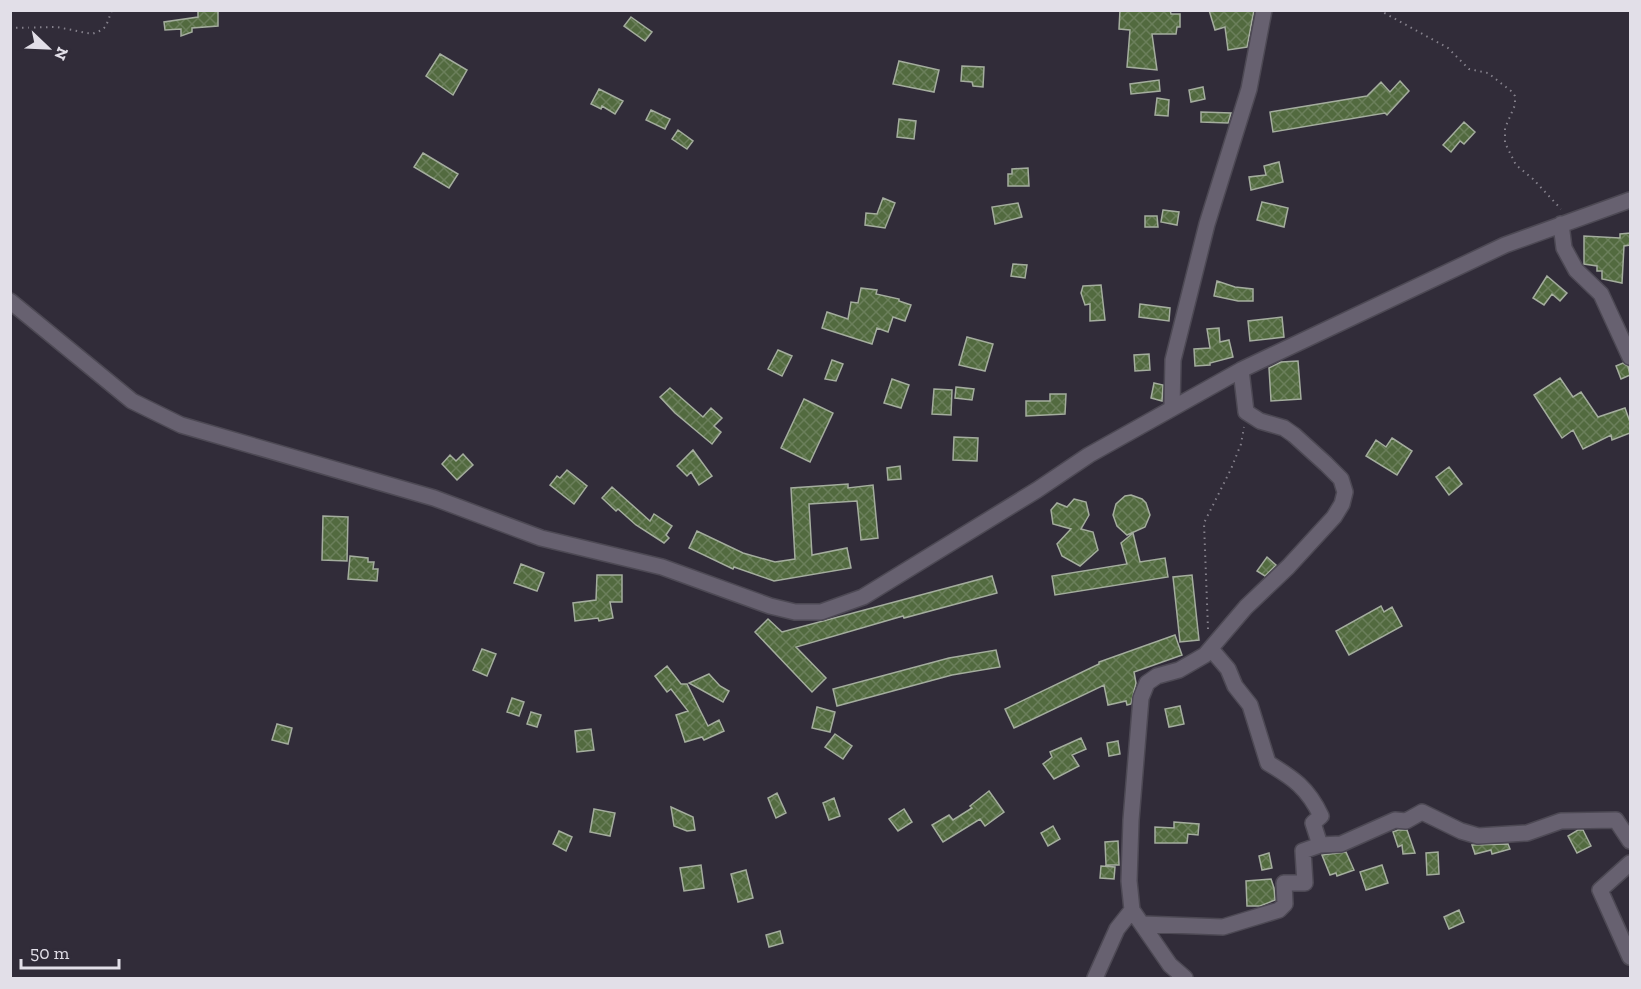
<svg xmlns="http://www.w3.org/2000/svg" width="1641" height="989" viewBox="0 0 1641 989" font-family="'Zilla Slab',serif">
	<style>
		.building { fill: url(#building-cross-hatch); stroke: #a4ad9e; stroke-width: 1.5 }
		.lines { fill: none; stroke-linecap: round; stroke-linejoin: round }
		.minor-casing { stroke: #4d4954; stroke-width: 18 }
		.path { stroke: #85818c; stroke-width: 2; stroke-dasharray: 1.5 4.5; stroke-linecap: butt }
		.minor { stroke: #676170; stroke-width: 15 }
	</style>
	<defs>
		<pattern id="building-cross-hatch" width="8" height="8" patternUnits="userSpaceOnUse" patternTransform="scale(1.5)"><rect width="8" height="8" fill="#526a3f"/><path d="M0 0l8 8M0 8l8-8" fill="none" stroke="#6b7f5b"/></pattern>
	</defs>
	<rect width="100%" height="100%" fill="#312c39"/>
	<path class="building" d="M 198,10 L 218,10 L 218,26 L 192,28 L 192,32 L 181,36 L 181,29 L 165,30 L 164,22 L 198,17 Z
		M 1120,10 L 1170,10 L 1171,14 L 1180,14 L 1180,27 L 1177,27 L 1176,34 L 1152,34 L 1157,70 L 1127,67 L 1130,30 L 1119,29 Z
		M 1209,10 L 1254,10 L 1247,47 L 1228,50 L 1225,27 L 1215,30 Z
		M 631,17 L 652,32 L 645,41 L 624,26 Z
		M 440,54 L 467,70 L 453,95 L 426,76 Z
		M 899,61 L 939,70 L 934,92 L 893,84 Z
		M 962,66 L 984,67 L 983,87 L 973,86 L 972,82 L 961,81 Z
		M 1159,80 L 1160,91 L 1131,94 L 1130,84 Z
		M 1400,81 L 1409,91 L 1387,115 L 1385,113 L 1273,132 L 1270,112 L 1367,96 L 1381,82 L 1390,92 Z
		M 1203,87 L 1205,99 L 1191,102 L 1189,90 Z
		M 599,89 L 623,101 L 615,114 L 602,106 L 601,109 L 591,104 Z
		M 1157,98 L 1169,100 L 1168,116 L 1155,115 Z
		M 651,110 L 670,119 L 665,129 L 646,120 Z
		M 1201,112 L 1231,113 L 1228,123 L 1201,122 Z
		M 899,119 L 916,121 L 914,139 L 897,137 Z
		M 1464,122 L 1475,132 L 1464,144 L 1460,141 L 1451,152 L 1443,145 Z
		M 678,130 L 693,141 L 687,149 L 672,139 Z
		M 423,153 L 458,174 L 449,188 L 414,167 Z
		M 1279,162 L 1283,182 L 1251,190 L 1249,177 L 1266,175 L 1264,166 Z
		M 1028,168 L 1029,186 L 1008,186 L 1008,174 L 1012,174 L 1012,169 Z
		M 883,198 L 895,203 L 885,228 L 865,225 L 866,213 L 877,214 Z
		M 1262,202 L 1288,208 L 1284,227 L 1257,220 Z
		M 1018,203 L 1022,217 L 995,224 L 992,207 Z
		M 1163,210 L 1179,212 L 1177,225 L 1161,222 Z
		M 1145,216 L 1157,216 L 1158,227 L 1145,227 Z
		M 1630,233 L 1630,245 L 1624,246 L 1622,283 L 1602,279 L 1602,271 L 1597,271 L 1597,266 L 1584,264 L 1584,236 L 1620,238 L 1620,234 Z
		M 1013,264 L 1027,265 L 1025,278 L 1011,276 Z
		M 1547,276 L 1567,293 L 1560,301 L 1552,294 L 1544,305 L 1533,298 Z
		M 1217,281 L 1235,287 L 1253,289 L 1253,301 L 1238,301 L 1214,296 Z
		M 1101,285 L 1105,320 L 1090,321 L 1090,304 L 1085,305 L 1081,293 L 1083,286 Z
		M 861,288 L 877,290 L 876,294 L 899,299 L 899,301 L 911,305 L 905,321 L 893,317 L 888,332 L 877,328 L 872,344 L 822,328 L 827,312 L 848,319 L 851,302 L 858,303 Z
		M 1140,304 L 1170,308 L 1169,321 L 1139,317 Z
		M 1282,317 L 1284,337 L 1250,341 L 1248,321 Z
		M 1219,328 L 1220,342 L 1229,340 L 1233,357 L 1210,363 L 1210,365 L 1195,366 L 1194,349 L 1210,348 L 1207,329 Z
		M 967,337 L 993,344 L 985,371 L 959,365 Z
		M 778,350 L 792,356 L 782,376 L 768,369 Z
		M 1149,354 L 1150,370 L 1135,371 L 1134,355 Z
		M 832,360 L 843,364 L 836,381 L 825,379 Z
		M 1298,361 L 1301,399 L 1271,401 L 1269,368 L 1281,362 Z
		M 1623,363 L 1628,366 L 1630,375 L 1621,379 L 1616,366 Z
		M 1560,378 L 1573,397 L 1581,392 L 1598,417 L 1625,408 L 1630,422 L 1630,433 L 1612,440 L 1611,435 L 1583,449 L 1573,430 L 1562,438 L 1534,395 Z
		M 892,379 L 909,385 L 901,408 L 884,403 Z
		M 1154,383 L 1163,385 L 1162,401 L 1151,398 Z
		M 956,387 L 974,389 L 972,400 L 955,398 Z
		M 670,388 L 703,417 L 711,408 L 722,418 L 714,426 L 721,432 L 712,444 L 675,413 L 660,397 Z
		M 934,389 L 952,390 L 951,415 L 932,414 Z
		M 1050,394 L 1066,394 L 1065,414 L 1026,416 L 1026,401 L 1050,401 Z
		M 804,399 L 833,413 L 810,462 L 781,448 Z
		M 954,437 L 978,438 L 977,461 L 953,460 Z
		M 1392,438 L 1412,451 L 1397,475 L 1366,456 L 1376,440 L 1386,447 Z
		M 693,450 L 712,476 L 699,485 L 691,472 L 687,476 L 677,466 Z
		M 463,454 L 473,465 L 457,480 L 442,464 L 450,455 L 456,461 Z
		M 900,466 L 901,479 L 888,480 L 887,468 Z
		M 1449,467 L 1462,484 L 1449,495 L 1436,477 Z
		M 567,470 L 587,486 L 574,504 L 550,485 L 557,476 L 560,478 Z
		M 848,484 L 848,488 L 873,485 L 878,538 L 861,540 L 857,501 L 809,504 L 812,555 L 847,548 L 851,568 L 774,581 L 734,567 L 733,569 L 689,548 L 697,531 L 743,553 L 775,562 L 795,559 L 791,488 Z
		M 612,487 L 650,521 L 654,514 L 672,526 L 666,535 L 669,538 L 664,543 L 636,525 L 618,509 L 616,511 L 602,498 Z
		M 1131,495 L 1142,499 L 1146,503 L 1150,515 L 1145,527 L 1127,535 L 1117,526 L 1113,515 L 1116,504 L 1125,496 Z
		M 1074,499 L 1086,502 L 1089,515 L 1081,529 L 1093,532 L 1098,550 L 1080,566 L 1062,556 L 1057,544 L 1071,529 L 1053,524 L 1051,510 L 1057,503 L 1067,507 Z
		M 323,516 L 348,517 L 347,561 L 322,560 Z
		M 1133,533 L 1140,562 L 1165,558 L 1168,577 L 1055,595 L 1052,576 L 1127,564 L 1121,543 Z
		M 350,556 L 368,558 L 368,562 L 374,562 L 373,569 L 378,569 L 377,581 L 348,579 Z
		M 1267,557 L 1276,565 L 1265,576 L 1257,571 Z
		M 521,564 L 544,573 L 537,591 L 514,583 Z
		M 597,575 L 622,575 L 622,602 L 610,602 L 613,618 L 599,621 L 598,618 L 575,621 L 573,603 L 596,600 Z
		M 1192,575 L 1199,640 L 1180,642 L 1173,577 Z
		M 992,576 L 997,593 L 904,618 L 903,616 L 796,647 L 826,678 L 812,692 L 755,632 L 768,619 L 782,632 Z
		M 1381,606 L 1384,612 L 1392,607 L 1402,626 L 1349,655 L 1336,631 Z
		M 1175,635 L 1182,655 L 1134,672 L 1136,683 L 1131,704 L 1127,705 L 1126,701 L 1108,705 L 1104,685 L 1014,728 L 1005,709 L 1099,664 L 1099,662 Z
		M 482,649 L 496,654 L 487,676 L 473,670 Z
		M 996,650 L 1000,667 L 952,675 L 837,706 L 833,689 L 949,658 Z
		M 667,666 L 681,684 L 687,684 L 708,726 L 719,720 L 724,731 L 704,740 L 702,737 L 685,742 L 676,715 L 688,711 L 671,689 L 667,692 L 655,676 Z
		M 709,674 L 720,686 L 729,691 L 723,702 L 689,683 Z
		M 512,698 L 524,702 L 519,716 L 507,712 Z
		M 1180,706 L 1184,724 L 1169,727 L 1165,709 Z
		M 817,707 L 835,712 L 830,732 L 812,728 Z
		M 531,712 L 541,715 L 537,727 L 527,724 Z
		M 277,724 L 292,728 L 288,744 L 272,740 Z
		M 591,729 L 594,750 L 577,752 L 575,731 Z
		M 835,734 L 852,746 L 843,759 L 825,747 Z
		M 1081,738 L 1086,749 L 1072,755 L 1079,766 L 1054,779 L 1043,764 L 1052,757 L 1050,752 Z
		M 1118,741 L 1120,754 L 1109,756 L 1107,743 Z
		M 989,791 L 1004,812 L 985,826 L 980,819 L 943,842 L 932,825 L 949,815 L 953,820 L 972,808 L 970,806 Z
		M 777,793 L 786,813 L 776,818 L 768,798 Z
		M 834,798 L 840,816 L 829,820 L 823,803 Z
		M 671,807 L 693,817 L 695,830 L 687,831 L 674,826 Z
		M 594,809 L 615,813 L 610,836 L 590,832 Z
		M 904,809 L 912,822 L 898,831 L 889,819 Z
		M 1174,822 L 1199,824 L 1198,835 L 1188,834 L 1187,843 L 1155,843 L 1155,827 L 1174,828 Z
		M 1053,826 L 1060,839 L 1048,846 L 1041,833 Z
		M 1398,830 L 1407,830 L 1415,853 L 1403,854 L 1402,845 L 1398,847 L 1393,832 Z
		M 1578,830 L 1583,830 L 1591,846 L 1577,853 L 1568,836 Z
		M 559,831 L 572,837 L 566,851 L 553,844 Z
		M 1118,841 L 1119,865 L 1106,865 L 1105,842 Z
		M 1508,844 L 1510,849 L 1492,854 L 1491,850 L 1475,854 L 1472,845 Z
		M 1346,852 L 1354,870 L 1337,876 L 1336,873 L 1330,875 L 1322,855 Z
		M 1438,852 L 1439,874 L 1427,875 L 1426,853 Z
		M 1269,853 L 1272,868 L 1262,870 L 1259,856 Z
		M 701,865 L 704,888 L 684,891 L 680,868 Z
		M 1382,865 L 1388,883 L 1366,890 L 1360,872 Z
		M 1101,866 L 1115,867 L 1114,879 L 1100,878 Z
		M 746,870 L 753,898 L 738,902 L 731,874 Z
		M 1271,879 L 1274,888 L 1275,900 L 1260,906 L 1247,906 L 1246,881 Z
		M 1459,910 L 1464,922 L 1449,929 L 1444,917 Z
		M 780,931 L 783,943 L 769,947 L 766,935 Z"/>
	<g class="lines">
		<g class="minor-casing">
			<path id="minor" d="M 1561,224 L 1564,248 L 1576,270 L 1601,294 L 1630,357
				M 10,301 L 132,401 L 181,425 L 434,498 L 541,538 L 662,567 L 770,606 L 795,612 L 821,612 L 863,597 L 1037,490 L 1089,455 L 1241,370 L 1505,245 L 1630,200
				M 1172,407 L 1173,360 L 1207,224 L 1249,89 L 1264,10
				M 1211,649 L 1228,669 L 1235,686 L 1250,705 L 1268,763 C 1293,778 1308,788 1321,816 L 1313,823 L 1320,845 L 1341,844 L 1395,820 L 1406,821 L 1422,812 L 1461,831 L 1478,836 L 1527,833 L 1561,821 L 1616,820 L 1630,841
				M 1630,863 L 1600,890 L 1630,957
				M 1142,924 L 1223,927 L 1279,910 L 1285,904 L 1284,883 L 1305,883 L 1303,851 L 1320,845
				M 1095,978 L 1117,929 L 1132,910
				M 1185,978 L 1170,965 L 1132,910 L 1129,881 L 1131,820 L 1141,698 L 1147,683 L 1157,676 L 1179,670 L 1205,655 L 1246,607 L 1288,567 L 1334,517 L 1342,504 L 1345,492 L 1341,479 L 1326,464 L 1294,435 L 1284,428 L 1260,421 L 1246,412 L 1241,370"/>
		</g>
		<path class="path" d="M 1379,10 L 1448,48 L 1469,69 L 1488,73 L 1511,91 L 1515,96 L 1515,105 L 1505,128 L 1505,143 L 1516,165 L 1533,179 L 1561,209
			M 10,28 L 57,27 L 92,34 L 102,30 L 106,26 L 112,10
			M 1208,629 L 1204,523 L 1231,469 L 1241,444 L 1244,427"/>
		<use href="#minor" class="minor"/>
	</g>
	<rect width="1641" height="989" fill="none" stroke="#e2dfe8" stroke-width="24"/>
	<g transform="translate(48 48) rotate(113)" stroke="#312c39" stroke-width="4.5" paint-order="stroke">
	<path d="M0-4.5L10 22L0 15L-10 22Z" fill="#e2dfe8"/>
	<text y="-9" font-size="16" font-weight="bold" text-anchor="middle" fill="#e2dfe8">N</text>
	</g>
	<path d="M21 959v9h98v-9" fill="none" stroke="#e2dfe8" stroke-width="3"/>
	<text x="30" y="959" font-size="18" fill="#e2dfe8" stroke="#312c39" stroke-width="4.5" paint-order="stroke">50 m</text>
</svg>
